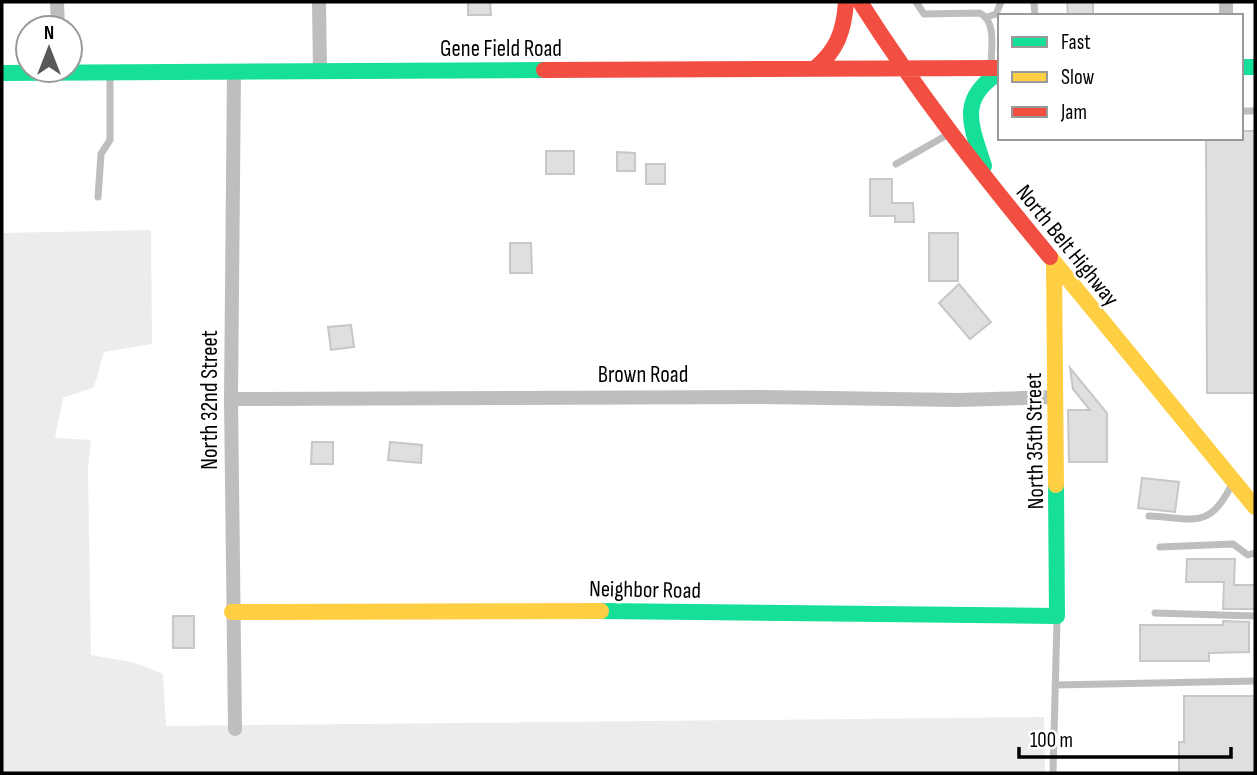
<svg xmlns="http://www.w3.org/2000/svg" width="1257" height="775" viewBox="0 0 1257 775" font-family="'Sofia Sans Condensed',sans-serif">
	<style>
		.green { fill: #ececec }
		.building { fill: #dfdfdf; stroke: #c7c7c7; stroke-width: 2 }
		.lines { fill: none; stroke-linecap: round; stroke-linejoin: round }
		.lane { stroke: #bebebe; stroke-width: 7 }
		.street { stroke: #bebebe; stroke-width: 14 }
		.fast { stroke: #16e098; stroke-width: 16 }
		.slow { stroke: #ffcf43; stroke-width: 16 }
		.jam { stroke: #f24e42; stroke-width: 16 }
		.labels { text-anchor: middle; stroke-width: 5; stroke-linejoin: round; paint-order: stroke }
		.street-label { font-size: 23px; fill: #000; stroke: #fff }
	</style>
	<rect width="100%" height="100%" fill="#fff"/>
	<path class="green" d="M 151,230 L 152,344 L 104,352 L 94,387 L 63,398 L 55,438 L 91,440 L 88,469 L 91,655 L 136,663 L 163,674 L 166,726 L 1044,717 L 1045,773 L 2,773 L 2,233 Z"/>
	<path class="building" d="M 468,2 L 490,2 L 491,15 L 468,15 Z
		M 1067,2 L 1093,2 L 1093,15 L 1068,15 Z
		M 1241,131 L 1255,131 L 1255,393 L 1207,393 L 1206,138 L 1241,138 Z
		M 546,151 L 574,151 L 574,174 L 546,174 Z
		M 617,152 L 635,153 L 635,171 L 617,171 Z
		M 646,164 L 665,164 L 665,184 L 646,184 Z
		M 870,179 L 892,179 L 892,203 L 913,203 L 914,222 L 895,222 L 895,216 L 870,216 Z
		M 929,233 L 958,233 L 958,281 L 929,281 Z
		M 510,243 L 531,243 L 532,273 L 510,273 Z
		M 959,284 L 991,322 L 970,339 L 939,303 Z
		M 351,325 L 354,347 L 331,350 L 328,327 Z
		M 1070,368 L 1107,413 L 1107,462 L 1069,462 L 1068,410 L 1090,410 L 1073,389 Z
		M 312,442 L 333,442 L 333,464 L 311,464 Z
		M 390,442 L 422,445 L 421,463 L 388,460 Z
		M 1142,478 L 1179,482 L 1175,512 L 1138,508 Z
		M 1187,559 L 1235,559 L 1234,585 L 1255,585 L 1255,609 L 1223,609 L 1224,582 L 1186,582 Z
		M 173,616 L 194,616 L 194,648 L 173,648 Z
		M 1223,621 L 1249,622 L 1249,652 L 1209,653 L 1209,661 L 1140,661 L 1140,625 L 1223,625 Z
		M 1184,696 L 1255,696 L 1255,773 L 1179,773 L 1179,742 L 1184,742 Z"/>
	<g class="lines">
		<path class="lane" d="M 916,2 L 924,14 L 980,13 C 997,22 991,49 991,66
			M 1034,2 L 1035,16
			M 987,17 L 996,14 L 1001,2
			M 1241,111 L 1255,111
			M 896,164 L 947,135
			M 98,197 L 101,154 L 110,140 L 110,77
			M 1149,516 C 1193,518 1209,530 1231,486
			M 1160,547 L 1233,544 L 1248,555 L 1255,553
			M 1155,613 L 1255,616
			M 1055,685 L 1255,681
			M 1053,773 L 1057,620"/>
		<path class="street" d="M 57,2 L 58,28
			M 319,2 L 320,71
			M 1226,2 L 1226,16
			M 234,72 L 231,399 L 235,729
			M 231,399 L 761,397 L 958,400 L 1055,397"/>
		<path class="fast" d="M 1241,67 L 1255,67
			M 2,73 L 544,70
			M 984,166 C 971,125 957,99 1000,72
			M 601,611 L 1057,616 L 1056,485"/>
		<path class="slow" d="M 1050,257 L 1255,507
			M 1054,264 L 1056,485
			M 232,612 L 601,611"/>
		<path class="jam" d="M 860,2 C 917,92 982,175 1050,257
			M 814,69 C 837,51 844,31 846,2
			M 544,70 L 1000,68"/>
	</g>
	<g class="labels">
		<g class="street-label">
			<text x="501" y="56">Gene Field Road</text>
			<text transform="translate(1068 245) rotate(51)" y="8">North Belt Highway</text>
			<text x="643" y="382">Brown Road</text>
			<text transform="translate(209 400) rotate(-90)" y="8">North 32nd Street</text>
			<text transform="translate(1034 441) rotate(-91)" y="8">North 35th Street</text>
			<text transform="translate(645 589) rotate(1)" y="8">Neighbor Road</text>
		</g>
	</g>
	<rect width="1257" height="775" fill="none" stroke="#000000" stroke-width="7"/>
	<rect x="998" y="14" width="245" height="126" fill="#ffffff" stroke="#999999" stroke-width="2"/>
	<rect x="1012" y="37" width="35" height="10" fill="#16e098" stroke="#999999" stroke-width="2"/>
	<text x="1061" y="49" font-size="21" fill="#000000">Fast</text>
	<rect x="1012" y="72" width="35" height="10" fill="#ffcf43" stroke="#999999" stroke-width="2"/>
	<text x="1061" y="84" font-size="21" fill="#000000">Slow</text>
	<rect x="1012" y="107" width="35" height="10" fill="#f24e42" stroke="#999999" stroke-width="2"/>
	<text x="1061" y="119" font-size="21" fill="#000000">Jam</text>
	<g transform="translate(49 49)"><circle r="33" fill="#ffffff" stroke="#999999" stroke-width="2"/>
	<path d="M0-5L12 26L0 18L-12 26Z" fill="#595959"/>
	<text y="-10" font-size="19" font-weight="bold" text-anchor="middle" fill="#000000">N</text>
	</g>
	<path d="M1019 747v10h212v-10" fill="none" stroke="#000000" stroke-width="3.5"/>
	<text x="1030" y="747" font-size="21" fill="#000000" stroke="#ffffff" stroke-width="5" paint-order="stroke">100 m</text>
</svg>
